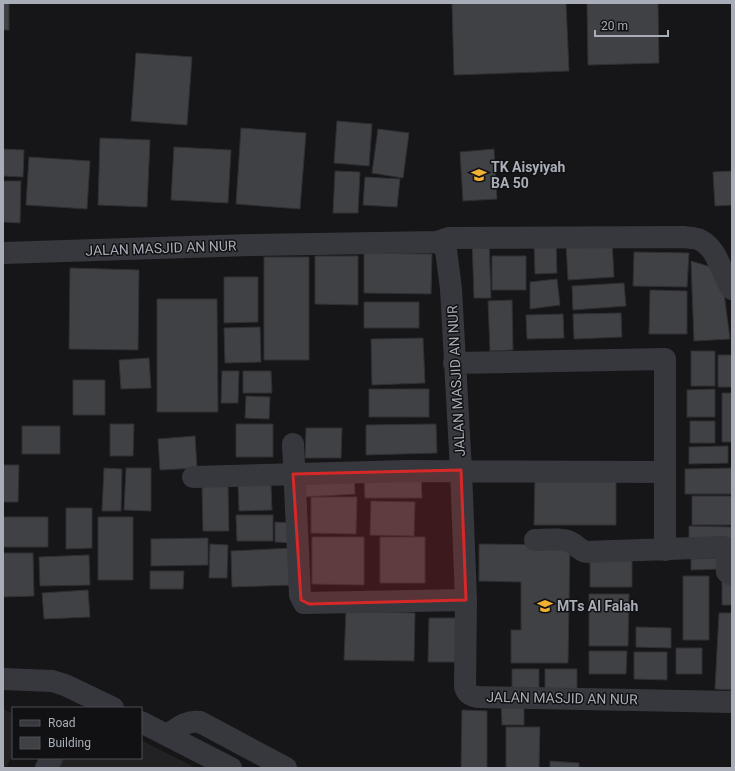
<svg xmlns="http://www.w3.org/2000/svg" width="735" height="771" viewBox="0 0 735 771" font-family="Roboto,sans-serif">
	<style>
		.built { fill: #222225 }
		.building { fill: #404145; stroke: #303034 }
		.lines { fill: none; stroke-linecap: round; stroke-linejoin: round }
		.minor { stroke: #37383d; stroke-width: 22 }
		.marked { fill: #d62828; fill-opacity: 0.2; stroke: #d62828; stroke-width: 3; stroke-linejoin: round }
		.labels { text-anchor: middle; stroke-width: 3; stroke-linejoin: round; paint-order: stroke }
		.poi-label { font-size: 14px; font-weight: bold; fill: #a8adb8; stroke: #111113; text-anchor: start }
		.street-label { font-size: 14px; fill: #a8adb8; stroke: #111113 }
	</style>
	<rect width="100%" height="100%" fill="#161618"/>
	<path class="built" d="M 3,709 L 13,714 L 13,754 L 6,768 L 3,768 Z
		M 141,740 L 196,768 L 58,768 L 64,758 L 141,758 Z"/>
	<path class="building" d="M 3,3 L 9,3 L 9,30 L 3,30 Z
		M 452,3 L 566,3 L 569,71 L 454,75 Z
		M 587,3 L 658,3 L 659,63 L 588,65 Z
		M 136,53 L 192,57 L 187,125 L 131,121 Z
		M 337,121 L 372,124 L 369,166 L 334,163 Z
		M 241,128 L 306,133 L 300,209 L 236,204 Z
		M 378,129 L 409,133 L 403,178 L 372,173 Z
		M 100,138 L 150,140 L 147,207 L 98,205 Z
		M 174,147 L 231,150 L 228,203 L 171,200 Z
		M 3,149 L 24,150 L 23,177 L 3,176 Z
		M 494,149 L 497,199 L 463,201 L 460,152 Z
		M 29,157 L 90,161 L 87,209 L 26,205 Z
		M 335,171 L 360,172 L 358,213 L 333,213 Z
		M 732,171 L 732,205 L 715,206 L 713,172 Z
		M 365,177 L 400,179 L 397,207 L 363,205 Z
		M 3,181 L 21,181 L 20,223 L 3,222 Z
		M 472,238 L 489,239 L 491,298 L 474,298 Z
		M 612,240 L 614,277 L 568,280 L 566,243 Z
		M 556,241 L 557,273 L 535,274 L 534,242 Z
		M 634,252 L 689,253 L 687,287 L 633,286 Z
		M 364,253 L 432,254 L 431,294 L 364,293 Z
		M 315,256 L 358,256 L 358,305 L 315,304 Z
		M 492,256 L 526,256 L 526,290 L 492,290 Z
		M 264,257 L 309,257 L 309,360 L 264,360 Z
		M 691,261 L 721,270 L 730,339 L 694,341 Z
		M 70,268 L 139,270 L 138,350 L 69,349 Z
		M 224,277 L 258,277 L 258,322 L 224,323 Z
		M 557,279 L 560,305 L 530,309 L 530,282 Z
		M 624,283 L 626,306 L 573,310 L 572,286 Z
		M 650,290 L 687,291 L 687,334 L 649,334 Z
		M 157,299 L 217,299 L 218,412 L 157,412 Z
		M 512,300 L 513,350 L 490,351 L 488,301 Z
		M 364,302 L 419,302 L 419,328 L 364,328 Z
		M 621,313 L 622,337 L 574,339 L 573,314 Z
		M 563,314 L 564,338 L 527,339 L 526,315 Z
		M 260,327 L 261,362 L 225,363 L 224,328 Z
		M 423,338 L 425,383 L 372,385 L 371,339 Z
		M 691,351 L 715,351 L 715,386 L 691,386 Z
		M 718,355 L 732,355 L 732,387 L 718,387 Z
		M 149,358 L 151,388 L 121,389 L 119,360 Z
		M 222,371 L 239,371 L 238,403 L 221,403 Z
		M 243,371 L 271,371 L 272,393 L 243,393 Z
		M 73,380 L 105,380 L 105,415 L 73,415 Z
		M 369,389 L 429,389 L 429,417 L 369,417 Z
		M 715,389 L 715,417 L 687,417 L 687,390 Z
		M 722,393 L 732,393 L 732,442 L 722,442 Z
		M 246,396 L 270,397 L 269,419 L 245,418 Z
		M 690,421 L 715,421 L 715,443 L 690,443 Z
		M 110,424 L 134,424 L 133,456 L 110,456 Z
		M 236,424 L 273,424 L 273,457 L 236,457 Z
		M 436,424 L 437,453 L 366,455 L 366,425 Z
		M 22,426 L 60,426 L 60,454 L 22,454 Z
		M 306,428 L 342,428 L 341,458 L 305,458 Z
		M 195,436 L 197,468 L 160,470 L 158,439 Z
		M 728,446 L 728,463 L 689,464 L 689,447 Z
		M 3,465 L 19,465 L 18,502 L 3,502 Z
		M 104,468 L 122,469 L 121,511 L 102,511 Z
		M 126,468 L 151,468 L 151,511 L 124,510 Z
		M 732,468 L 732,494 L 685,494 L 685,469 Z
		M 354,474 L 355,494 L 305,497 L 304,476 Z
		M 364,474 L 421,474 L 422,498 L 365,498 Z
		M 535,476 L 616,476 L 616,525 L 534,525 Z
		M 202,485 L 228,485 L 229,531 L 203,531 Z
		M 238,485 L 271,485 L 272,510 L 239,511 Z
		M 692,496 L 732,496 L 732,525 L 692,525 Z
		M 311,497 L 357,497 L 356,534 L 311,533 Z
		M 371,501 L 415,502 L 414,536 L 370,535 Z
		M 66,508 L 92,508 L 92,548 L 66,549 Z
		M 236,515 L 273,515 L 273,541 L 237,541 Z
		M 3,517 L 48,517 L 48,547 L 3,547 Z
		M 98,517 L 133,517 L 133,580 L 98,580 Z
		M 275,522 L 295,523 L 294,543 L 275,542 Z
		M 689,526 L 732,527 L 732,545 L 689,544 Z
		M 312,537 L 364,537 L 364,585 L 312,584 Z
		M 380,537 L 425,537 L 425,583 L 380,583 Z
		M 208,538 L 208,565 L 151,566 L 151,539 Z
		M 210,544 L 228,545 L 227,578 L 209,578 Z
		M 479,544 L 570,545 L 568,663 L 511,663 L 511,630 L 521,630 L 521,582 L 479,581 Z
		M 293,548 L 294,585 L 232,587 L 231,551 Z
		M 3,553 L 33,553 L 34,596 L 3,597 Z
		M 89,555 L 90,585 L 40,586 L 39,557 Z
		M 719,558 L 719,569 L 691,570 L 691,559 Z
		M 590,560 L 632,560 L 632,587 L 590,587 Z
		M 150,571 L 184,571 L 183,589 L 150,589 Z
		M 683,576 L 709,576 L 709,640 L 683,640 Z
		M 722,581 L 732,581 L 732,605 L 722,605 Z
		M 88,590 L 90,617 L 44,619 L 42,593 Z
		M 589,594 L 629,594 L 628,646 L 589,646 Z
		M 346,611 L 415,613 L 414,661 L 344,660 Z
		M 719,613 L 732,613 L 732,690 L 715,689 Z
		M 429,618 L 456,618 L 456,662 L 428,662 Z
		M 636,627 L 671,628 L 671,648 L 636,647 Z
		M 676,648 L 702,648 L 702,674 L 676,674 Z
		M 589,651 L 627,651 L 626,674 L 589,674 Z
		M 634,652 L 667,652 L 667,680 L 634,679 Z
		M 512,669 L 539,669 L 539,691 L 512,691 Z
		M 545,669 L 577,669 L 577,690 L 545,690 Z
		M 501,701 L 524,701 L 524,725 L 502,725 Z
		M 462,710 L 487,711 L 487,768 L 461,768 Z
		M 506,727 L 540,727 L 539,768 L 506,768 Z
		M 550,761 L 579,763 L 579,768 L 550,768 Z"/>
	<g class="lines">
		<path class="minor" d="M 437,242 L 449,238 L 684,237 C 689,238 696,238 700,240 C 719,249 721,275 732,289
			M 3,253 L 250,245 L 437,242 L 441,244 L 446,250 L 451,289 L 461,470 L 466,600 L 465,687 C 467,694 471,696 478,697 L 732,702
			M 454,363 L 665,359 L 665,550
			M 293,444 L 300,595 L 304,603 L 466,600
			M 193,477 L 407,471 L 665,472
			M 535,540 C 546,540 561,538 570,542 C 577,545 579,550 586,552 L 723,547 L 726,548 L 727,551 L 727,572 L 732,575
			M 3,679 L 52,681 L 65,685 L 113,708
			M 141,722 L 231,768
			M 167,735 C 178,728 186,720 200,722 L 286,768
			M 46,768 L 52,758"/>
	</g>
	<path class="marked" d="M 461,470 L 466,600 L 309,604 L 301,600 L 293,474 Z"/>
	<defs>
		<g id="school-bare" transform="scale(1.2)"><path d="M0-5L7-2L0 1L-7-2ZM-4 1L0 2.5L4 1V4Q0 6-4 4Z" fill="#f2b134" stroke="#111113" stroke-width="2.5" paint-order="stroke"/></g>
	</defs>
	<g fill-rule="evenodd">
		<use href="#school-bare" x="479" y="175"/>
		<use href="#school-bare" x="545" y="606"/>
	</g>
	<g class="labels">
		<g class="poi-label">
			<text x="491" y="172">TK Aisyiyah<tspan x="491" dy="16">BA 50</tspan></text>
			<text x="557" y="611">MTs Al Falah</text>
		</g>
		<g class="street-label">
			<text transform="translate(161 248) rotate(-2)" y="5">JALAN MASJID AN NUR</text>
			<text transform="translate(456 381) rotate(-93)" y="5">JALAN MASJID AN NUR</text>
			<text transform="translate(562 698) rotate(1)" y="5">JALAN MASJID AN NUR</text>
		</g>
	</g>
	<rect width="735" height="771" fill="none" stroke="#a8adb8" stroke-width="8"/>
	<rect x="12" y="707" width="130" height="52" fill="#111113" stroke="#4d4f55"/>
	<rect x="20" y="720" width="20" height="6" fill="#37383d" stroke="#4d4f55"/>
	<text x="48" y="727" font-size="12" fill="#a8adb8">Road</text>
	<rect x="20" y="737" width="20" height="12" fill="#404145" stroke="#4d4f55"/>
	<text x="48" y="747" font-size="12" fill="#a8adb8">Building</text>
	<path d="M595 30v6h73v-6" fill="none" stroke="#a8adb8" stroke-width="2"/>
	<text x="601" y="30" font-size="12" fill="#a8adb8" stroke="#111113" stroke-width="3" paint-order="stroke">20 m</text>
</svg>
